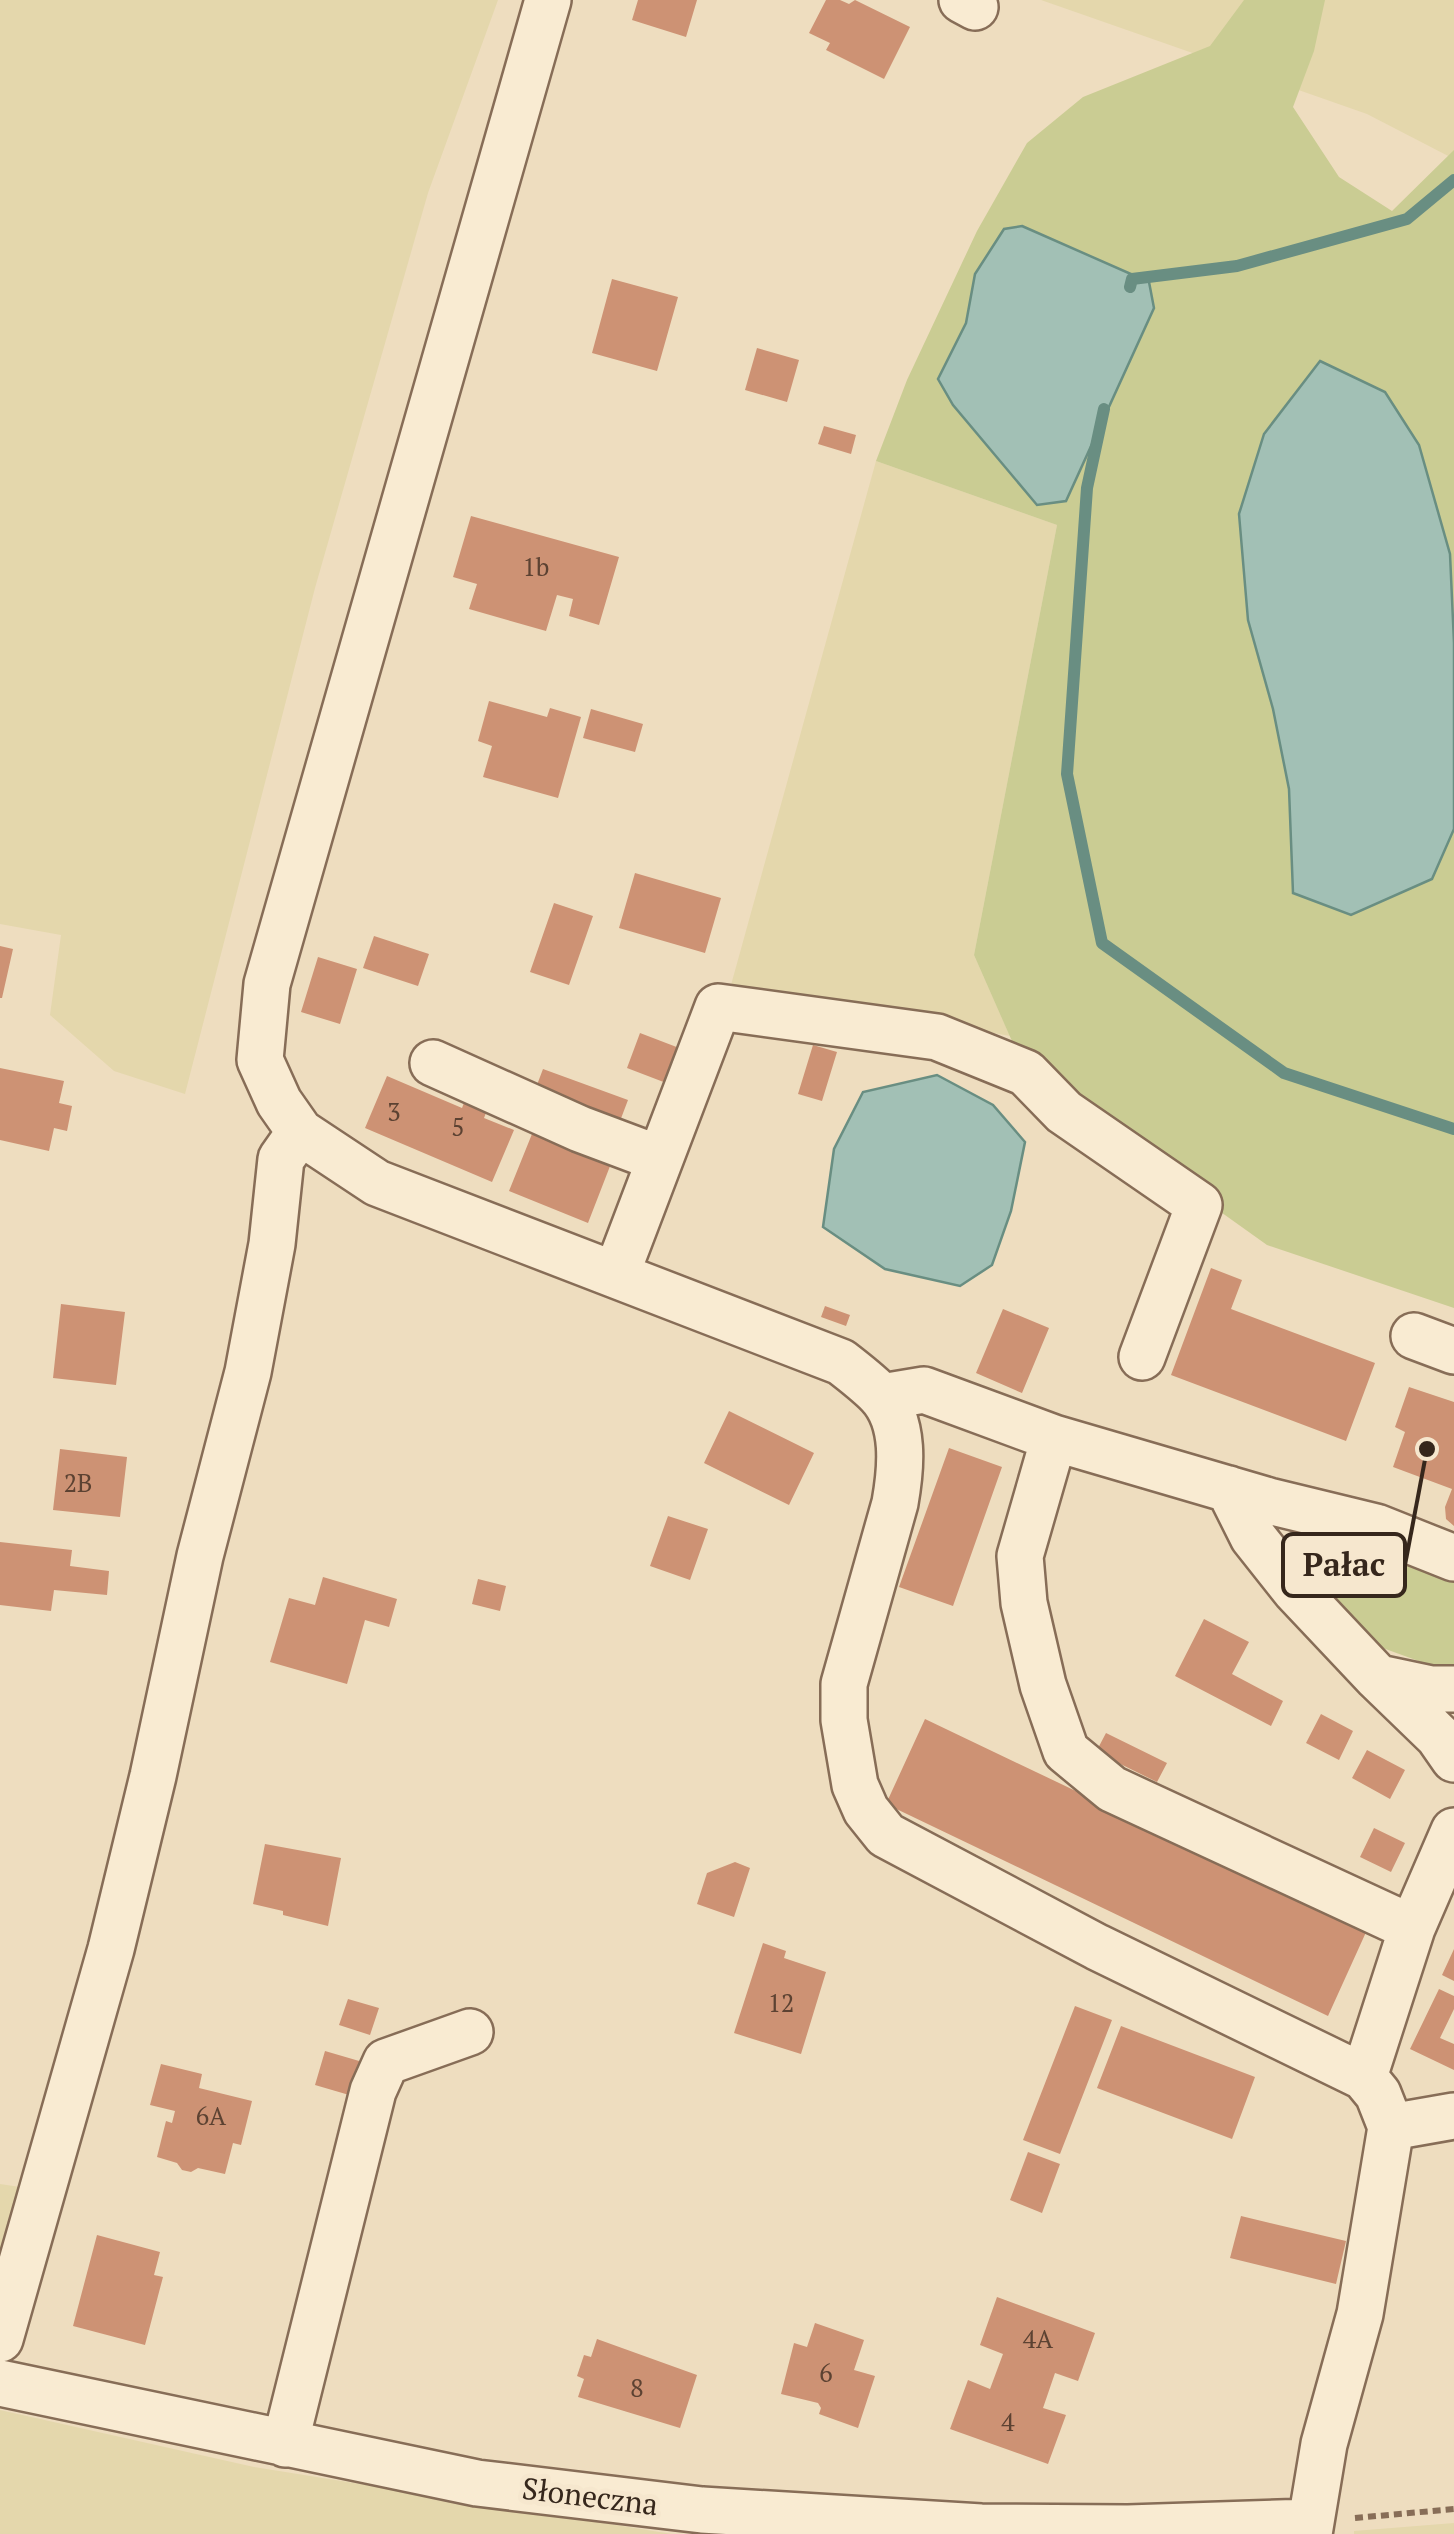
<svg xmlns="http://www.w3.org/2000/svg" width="1454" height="2534" viewBox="0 0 1454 2534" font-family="'PT Serif',serif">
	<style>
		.farmland { fill: #e4d7ac }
		.green { fill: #cacc93; fill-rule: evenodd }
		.water { fill: #a2c0b5; stroke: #698e82; stroke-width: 2.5 }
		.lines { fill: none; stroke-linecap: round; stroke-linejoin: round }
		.stream { stroke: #698e82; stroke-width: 12 }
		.building { fill: #cd9274 }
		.minor-casing { stroke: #876d57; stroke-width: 50 }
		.path { stroke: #876d57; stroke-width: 6; stroke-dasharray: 8 5; stroke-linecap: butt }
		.minor { stroke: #f9ebd2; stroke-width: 45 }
		.labels { text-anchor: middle; stroke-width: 10; stroke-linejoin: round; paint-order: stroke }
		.number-label { font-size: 25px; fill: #5c4232 }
		.street-label { font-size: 30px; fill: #36271c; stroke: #f6e7ce }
		.leader { fill: none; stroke: #36271c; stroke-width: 4 }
		.callout-dot { fill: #36271c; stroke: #f6e7ce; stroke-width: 4 }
		.callout { fill: #f6e7ce; stroke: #36271c; stroke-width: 4 }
		.callout-label { font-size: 32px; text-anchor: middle; font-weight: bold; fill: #36271c }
	</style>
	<rect width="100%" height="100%" fill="#eeddbf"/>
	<path class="farmland" d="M 0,0 L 498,0 L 428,193 L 315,588 L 185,1094 L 114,1071 L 50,1015 L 61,935 L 0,924 Z
		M 1041,0 L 1454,0 L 1454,159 L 1367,114 Z
		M 876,461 L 1057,525 L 974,955 L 1010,1036 L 731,985 Z
		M 0,2184 L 20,2187 L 0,2253 Z
		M 0,2410 L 254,2467 L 672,2534 L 0,2534 Z
		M 1454,2523 L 1454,2534 L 1354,2534 L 1354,2531 Z"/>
	<path class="green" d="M 1244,0 L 1325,0 L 1314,51 L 1293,107 L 1339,177 L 1392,211 L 1454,150 L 1454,643 L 1450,554 L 1273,709 L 1289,789 L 1293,893 L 1352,915 L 1432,879 L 1454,829 L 1454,1308 L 1267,1245 L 1026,1073 L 974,955 L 1057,525 L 876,461 L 907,380 L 977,231 L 1027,143 L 1083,97 L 1210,46 ZM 1088,257 L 1149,282 L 939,378 L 966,323 Z
		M 1299,1537 L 1376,1553 L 1454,1580 L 1454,1670 L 1446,1671 L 1380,1647 L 1342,1604 L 1301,1567 Z"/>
	<path class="water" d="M 1022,226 L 1149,282 L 1154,308 L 1066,501 L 1037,505 L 953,405 L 938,379 L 966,323 L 975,274 L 1004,229 Z
		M 1320,361 L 1385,392 L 1419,445 L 1450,554 L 1454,643 L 1454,829 L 1432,879 L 1351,915 L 1293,893 L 1289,789 L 1273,709 L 1248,620 L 1239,514 L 1264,434 Z
		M 937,1075 L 993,1105 L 1025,1142 L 1011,1211 L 992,1265 L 960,1286 L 885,1269 L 823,1227 L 834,1149 L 863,1092 Z"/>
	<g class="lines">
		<path class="stream" d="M 1130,287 L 1132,279 L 1237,266 L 1407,219 L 1454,180
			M 1104,409 L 1087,488 L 1067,774 L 1102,943 L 1284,1073 L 1454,1129"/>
	</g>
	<path class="building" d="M 638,0 L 697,0 L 686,37 L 632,20 Z
		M 826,0 L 840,0 L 849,4 L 855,0 L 910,27 L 884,79 L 826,50 L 830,43 L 809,33 Z
		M 612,279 L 678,297 L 657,371 L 592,353 Z
		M 757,348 L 799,360 L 787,402 L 745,390 Z
		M 824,426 L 856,435 L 851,454 L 818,444 Z
		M 471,516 L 619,557 L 599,625 L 569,616 L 573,599 L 557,595 L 546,631 L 469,609 L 477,584 L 453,577 Z
		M 489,701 L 547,717 L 550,708 L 581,717 L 558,798 L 483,777 L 492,746 L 478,741 Z
		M 591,709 L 643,724 L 635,752 L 583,738 Z
		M 635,873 L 721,898 L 705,953 L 619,928 Z
		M 554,903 L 593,916 L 569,985 L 530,972 Z
		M 374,936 L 429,954 L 418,986 L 363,968 Z
		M 0,946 L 13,949 L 2,998 L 0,998 Z
		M 318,957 L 357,969 L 340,1024 L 301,1012 Z
		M 640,1033 L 687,1051 L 674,1086 L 627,1068 Z
		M 813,1045 L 837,1052 L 822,1101 L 798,1094 Z
		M 0,1068 L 64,1081 L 59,1103 L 72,1106 L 67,1131 L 54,1128 L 49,1151 L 0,1140 Z
		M 543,1069 L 628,1100 L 617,1129 L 532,1098 Z
		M 387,1076 L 462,1108 L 469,1090 L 491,1100 L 484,1118 L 514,1130 L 492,1182 L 365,1128 Z
		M 534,1129 L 612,1161 L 588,1223 L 509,1191 Z
		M 1211,1268 L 1242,1280 L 1231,1309 L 1375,1363 L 1346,1441 L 1171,1375 Z
		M 61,1304 L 125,1312 L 116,1385 L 53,1378 Z
		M 825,1306 L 850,1315 L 846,1326 L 821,1317 Z
		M 1003,1309 L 1049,1328 L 1022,1393 L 976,1373 Z
		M 1409,1387 L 1454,1402 L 1454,1526 L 1446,1519 L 1445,1507 L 1452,1489 L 1393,1467 L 1405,1432 L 1395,1427 Z
		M 729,1411 L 814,1453 L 789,1505 L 704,1463 Z
		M 949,1448 L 1002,1467 L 953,1606 L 899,1587 Z
		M 60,1449 L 127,1457 L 120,1517 L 53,1510 Z
		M 668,1516 L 708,1529 L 690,1580 L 650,1566 Z
		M 0,1542 L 72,1550 L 70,1566 L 109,1571 L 107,1595 L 54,1590 L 51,1611 L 0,1605 Z
		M 323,1577 L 397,1599 L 389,1627 L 365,1620 L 347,1684 L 270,1662 L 289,1598 L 315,1605 Z
		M 478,1579 L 506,1586 L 500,1611 L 472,1604 Z
		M 1204,1619 L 1249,1642 L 1232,1674 L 1283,1701 L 1271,1726 L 1175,1676 Z
		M 1321,1714 L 1353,1731 L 1339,1760 L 1306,1743 Z
		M 925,1719 L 1367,1930 L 1328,2016 L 886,1804 Z
		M 1106,1733 L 1167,1763 L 1157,1782 L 1096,1752 Z
		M 1367,1750 L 1405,1770 L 1390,1799 L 1352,1778 Z
		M 1374,1828 L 1405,1843 L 1391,1872 L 1360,1857 Z
		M 265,1844 L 341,1858 L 328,1926 L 283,1915 L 283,1911 L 253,1904 Z
		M 735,1862 L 750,1868 L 734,1917 L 697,1904 L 707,1873 Z
		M 763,1943 L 786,1951 L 784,1958 L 826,1972 L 801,2054 L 734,2033 Z
		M 1454,1949 L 1454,1981 L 1442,1975 Z
		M 1439,1989 L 1454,1996 L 1454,2009 L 1440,2038 L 1454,2044 L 1454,2070 L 1410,2049 Z
		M 348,1999 L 379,2008 L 370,2035 L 339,2025 Z
		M 1075,2006 L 1112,2020 L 1060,2154 L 1023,2140 Z
		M 1121,2026 L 1255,2077 L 1232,2139 L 1097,2088 Z
		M 325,2051 L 366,2063 L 356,2097 L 315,2085 Z
		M 161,2064 L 202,2074 L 199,2088 L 252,2101 L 241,2145 L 233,2143 L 225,2174 L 198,2168 L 191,2172 L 182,2170 L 177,2163 L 157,2157 L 166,2121 L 172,2123 L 175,2111 L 150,2105 Z
		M 1028,2152 L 1060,2164 L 1042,2213 L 1010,2200 Z
		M 1241,2216 L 1346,2241 L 1336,2284 L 1230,2258 Z
		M 97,2235 L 160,2252 L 154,2275 L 163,2277 L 145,2345 L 73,2326 Z
		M 997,2297 L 1095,2333 L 1078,2381 L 1055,2373 L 1043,2408 L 1066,2415 L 1048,2464 L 950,2429 L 968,2380 L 990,2389 L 1003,2354 L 980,2345 Z
		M 815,2323 L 864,2340 L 854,2370 L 875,2376 L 858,2428 L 819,2414 L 821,2408 L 818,2403 L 781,2394 L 794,2343 L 807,2347 Z
		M 597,2339 L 697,2375 L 680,2428 L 578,2397 L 584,2379 L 577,2376 L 584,2355 L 591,2357 Z"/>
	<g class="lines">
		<g class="minor-casing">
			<path id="minor" d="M 548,0 L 267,984 L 260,1060 L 279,1102 L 300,1132 L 377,1183 L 841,1362 C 854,1372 867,1382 879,1394 C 906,1422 901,1469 895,1503 L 844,1684 L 844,1720 L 855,1785 L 866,1810 L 886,1835 L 1097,1947 L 1364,2077 L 1378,2094 L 1391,2127 L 1360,2314 L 1324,2444 L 1309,2534
				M 962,0 L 975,7
				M 433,1063 L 580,1129 L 660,1159
				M 616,1275 L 718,1007 L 937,1037 L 1026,1073 L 1064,1112 L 1199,1205 L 1142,1357
				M 1414,1336 L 1454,1351
				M 882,1397 L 924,1390 L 1054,1438 L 1269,1501 L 1376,1527 L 1454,1558
				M 1054,1438 L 1020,1556 L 1024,1603 L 1043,1685 L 1066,1751 L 1112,1789 L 1412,1928
				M 1229,1489 L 1253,1537 L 1295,1590 L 1377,1677 L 1438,1736 L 1454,1759
				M 1379,1678 L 1431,1689 L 1454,1689
				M 1364,2077 L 1412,1928 L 1454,1831
				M 1391,2127 L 1454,2116
				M 0,2339 L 111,1949 L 153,1776 L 200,1556 L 248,1372 L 272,1244 L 281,1159 L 300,1132
				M 0,2383 L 477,2483 L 702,2510 L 981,2527 L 1128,2528 L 1309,2522
				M 285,2444 L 373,2091 L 386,2062 L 470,2032"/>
		</g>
		<path class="path" d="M 1355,2518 L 1454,2509"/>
		<use href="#minor" class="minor"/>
	</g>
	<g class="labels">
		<g class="number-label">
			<text x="536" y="576">1b</text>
			<text x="394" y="1121">3</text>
			<text x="458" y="1136">5</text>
			<text x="78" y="1492">2B</text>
			<text x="781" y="2012">12</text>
			<text x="211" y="2125">6A</text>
			<text x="1038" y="2348">4A</text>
			<text x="826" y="2382">6</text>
			<text x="637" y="2397">8</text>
			<text x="1008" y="2431">4</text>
		</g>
		<g class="street-label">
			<text transform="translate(590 2497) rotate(7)" y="10">Słoneczna</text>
		</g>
	</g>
	<path class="leader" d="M1427 1449L1405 1565"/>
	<circle class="callout-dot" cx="1427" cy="1449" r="10"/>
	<rect class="callout" x="1283" y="1534" width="122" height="62" rx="10"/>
	<g class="callout-label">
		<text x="1344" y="1576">Pałac</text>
	</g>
</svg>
